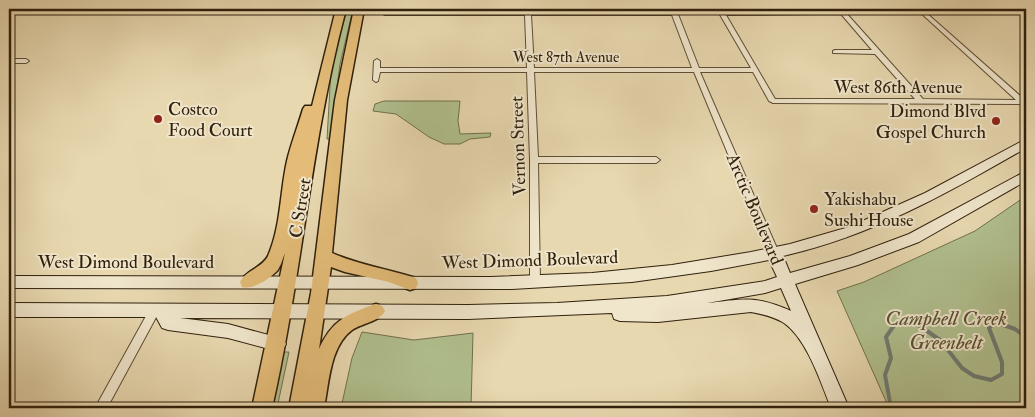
<svg xmlns="http://www.w3.org/2000/svg" width="1035" height="417" viewBox="0 0 1035 417" font-family="'IM FELL Double Pica',serif">
	<style>
		.green { fill: #b1c08f; stroke: #70704e }
		.lines { fill: none; stroke-linecap: round; stroke-linejoin: round }
		.stream { stroke: #707b73; stroke-width: 4 }
		.street-casing { stroke: #5d4e35; stroke-width: 2 }
		.secondary-casing { stroke: #2f200c; stroke-width: 2 }
		.primary-casing { stroke: #2f200c; stroke-width: 3 }
		.street { fill: #f0e6cc; fill-rule: evenodd }
		.secondary { fill: #f0e6cc; fill-rule: evenodd }
		.primary { fill: #e4bc78; fill-rule: evenodd }
		.poi-dot { fill: #8f2418; stroke: #f0e6cc; stroke-width: 2 }
		.labels { text-anchor: middle; stroke-width: 4; stroke-linejoin: round; paint-order: stroke }
		.far-street-label { font-size: 15px; fill: #2f200c; stroke: #f0e6cc }
		.street-label { font-size: 18px; fill: #2f200c; stroke: #f0e6cc }
		.poi-label { font-size: 18px; fill: #2f200c; stroke: #f0e6cc; text-anchor: start }
		.near-park-label { font-size: 21px; font-style: italic; fill: #565033; stroke: #f0e6cc }
	</style>
	<rect width="100%" height="100%" fill="#e8d8b0"/>
	<filter id="stains"><feTurbulence type="fractalNoise" baseFrequency=".004" numOctaves="4"/><feColorMatrix values="0 0 0 0 .2 0 0 0 0 .09 0 0 0 0 .02 0 0 0 .5 -.17"/></filter>
	<radialGradient id="worn" r=".72"><stop offset=".6" stop-color="#630" stop-opacity="0"/><stop offset="1" stop-color="#630" stop-opacity=".3"/></radialGradient>
	<path class="green" d="M 347,9 L 353,9 L 340,64 L 330,139 L 327,139 L 331,70 Z
		M 384,101 L 460,101 L 458,121 L 460,134 L 491,133 L 490,137 L 470,139 L 460,144 L 444,144 L 429,137 L 396,114 L 373,111 L 375,104 Z
		M 1026,196 L 1026,408 L 889,408 L 837,291 L 864,282 L 975,231 Z
		M 362,332 L 414,340 L 473,333 L 471,408 L 341,408 L 352,358 Z
		M 284,352 L 289,352 L 277,408 L 273,408 Z"/>
	<g class="lines">
		<path class="stream" d="M 891,408 L 885,375 L 891,358 L 886,337 L 895,324 L 917,324 L 940,340 L 962,368 L 974,376 L 991,380 L 1002,374 L 1002,362 L 989,328 L 995,322 L 1015,329 L 1026,337"/>
		<g class="street-casing">
			<path id="street" d="M 525,9 L 531,9 L 531,11 L 671,11 L 670,9 L 676,9 L 699,68 L 751,68 L 719,13 L 720,12 L 923,10 L 1026,101 L 1026,107 L 1021,104 L 773,103 L 769,101 L 753,72 L 700,72 L 779,253 L 777,256 L 771,256 L 769,253 L 694,72 L 534,72 L 538,157 L 656,157 L 660,160 L 656,163 L 538,163 L 540,282 L 538,285 L 535,286 L 532,285 L 530,282 L 530,160 L 527,72 L 380,72 L 378,81 L 376,82 L 373,80 L 374,61 L 377,59 L 380,61 L 380,68 L 527,68 L 525,15 L 385,15 L 383,14 L 383,12 L 525,11 ZM 841,14 L 872,50 L 835,50 L 833,51 L 833,53 L 875,54 L 915,99 L 775,99 L 726,15 ZM 847,14 L 922,14 L 1016,100 L 923,99 ZM 531,15 L 672,15 L 692,68 L 534,68 Z
				M 9,59 L 26,59 L 29,61 L 26,63 L 9,63 Z
				M 155,306 L 159,307 L 160,310 L 107,408 L 95,408 L 151,307 Z"/>
		</g>
		<g class="secondary-casing">
			<path id="secondary" d="M 1026,139 L 1026,148 C 948,193 872,236 783,256 L 790,273 L 850,256 L 909,234 L 1026,171 L 1026,181 L 919,242 L 858,265 L 795,284 L 849,408 L 831,408 C 821,383 807,339 784,323 C 774,317 762,314 751,312 L 658,322 L 620,321 L 614,319 L 612,313 L 468,319 L 180,318 L 228,324 L 283,339 L 286,344 L 283,349 L 277,351 L 228,338 L 168,330 L 162,328 L 156,317 L 9,317 L 9,303 L 468,305 L 557,303 L 667,296 L 765,281 L 777,277 L 769,260 L 711,271 L 632,282 L 512,289 L 9,288 L 9,276 L 490,277 L 592,273 L 672,265 L 751,252 L 790,244 L 849,227 L 925,193 ZM 781,288 L 791,311 C 755,295 744,299 707,303 L 765,293 Z"/>
		</g>
		<g class="primary-casing">
			<path id="primary" d="M 336,9 L 346,9 C 311,140 302,276 272,408 L 252,408 L 285,253 C 283,258 281,266 277,271 C 269,279 253,290 242,287 L 240,282 C 246,270 262,268 268,256 C 281,227 280,192 287,161 C 291,144 298,126 303,109 L 305,106 L 312,106 Z
				M 354,9 L 364,9 L 347,100 L 332,253 C 359,265 388,269 416,278 L 418,283 L 416,288 L 410,290 L 389,282 L 345,272 L 331,267 L 319,349 C 332,320 347,314 376,304 L 382,306 L 385,311 C 379,322 362,323 352,330 C 330,346 329,383 324,408 L 289,408 L 311,293 L 335,100 Z"/>
		</g>
		<use href="#street" class="street"/>
		<use href="#secondary" class="secondary"/>
		<use href="#primary" class="primary"/>
	</g>
	<g class="poi-dot">
		<circle cx="158" cy="119" r="5"/>
		<circle cx="996" cy="121" r="5"/>
		<circle cx="814" cy="209" r="5"/>
	</g>
	<g class="labels">
		<g class="far-street-label">
			<text x="566" y="62">West 87th Avenue</text>
		</g>
		<g class="street-label">
			<text x="898" y="93">West 86th Avenue</text>
			<text transform="translate(518 146) rotate(-92)" y="6">Vernon Street</text>
			<text transform="translate(300 208) rotate(-81)" y="6">C Street</text>
			<text transform="translate(755 209) rotate(67)" y="6">Arctic Boulevard</text>
			<text transform="translate(530 260) rotate(-2)" y="6">West Dimond Boulevard</text>
			<text x="126" y="268">West Dimond Boulevard</text>
		</g>
		<g class="poi-label">
			<text x="168" y="115">Costco<tspan x="168" dy="21">Food Court</tspan></text>
			<text x="986" y="117" text-anchor="end">Dimond Blvd<tspan x="986" dy="21">Gospel Church</tspan></text>
			<text x="824" y="205">Yakishabu<tspan x="824" dy="21">Sushi House</tspan></text>
		</g>
		<g class="near-park-label">
			<text x="946" y="325">Campbell Creek<tspan x="946" dy="24">Greenbelt</tspan></text>
		</g>
	</g>
	<rect width="1035" height="417" fill="none" stroke="#e8d8b0" stroke-width="30"/>
	<rect x="10" y="10" width="1015" height="397" fill="none" stroke="#2f200c" stroke-width="2.5"/>
	<rect x="15" y="15" width="1005" height="387" fill="none" stroke="#2f200c"/>
	<rect width="100%" height="100%" filter="url(#stains)"/>
	<rect width="100%" height="100%" fill="url(#worn)"/>
</svg>
